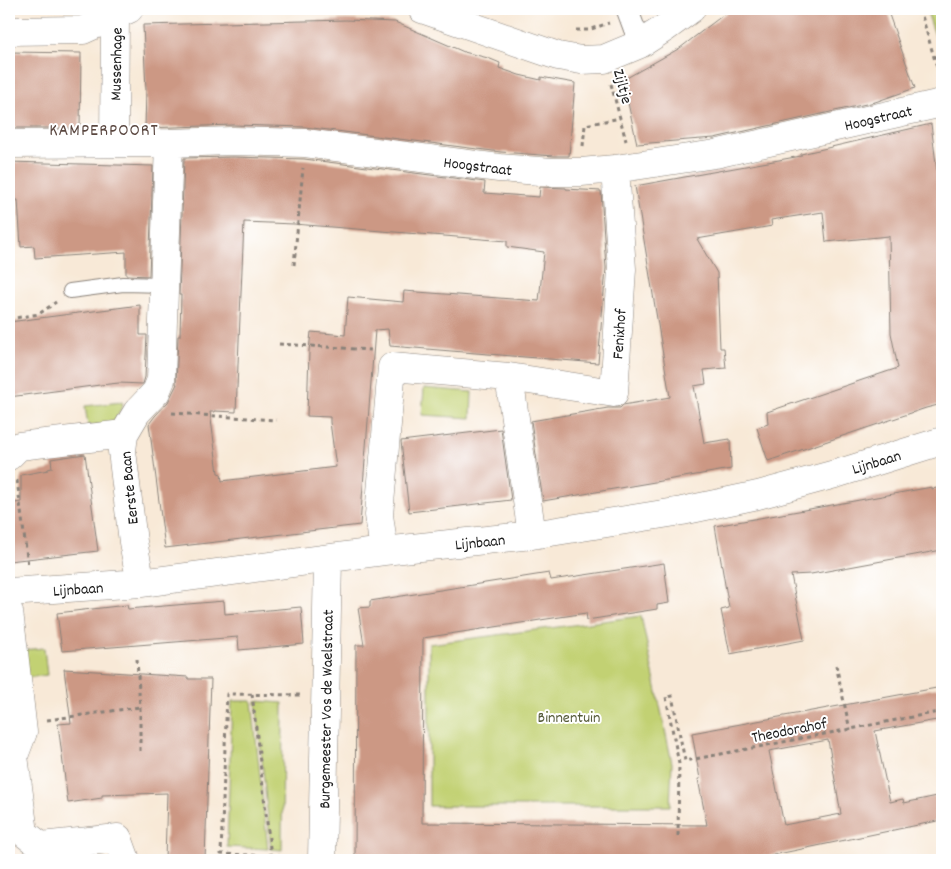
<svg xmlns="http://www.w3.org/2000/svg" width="951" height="869" viewBox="0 0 951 869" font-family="Dekko,sans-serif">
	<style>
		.green { fill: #c2d173; stroke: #6f7648 }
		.building { fill: #cc9884; fill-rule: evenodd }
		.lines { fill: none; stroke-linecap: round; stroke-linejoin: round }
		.service-casing { stroke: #8a827a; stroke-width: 16 }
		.pedestrian-casing { stroke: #8a827a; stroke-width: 23 }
		.minor-casing { stroke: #8a827a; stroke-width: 29 }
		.path { stroke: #8a827a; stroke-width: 3; stroke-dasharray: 4 4; stroke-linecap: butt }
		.service { stroke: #fff; stroke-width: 14 }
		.pedestrian { stroke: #fff; stroke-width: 21 }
		.minor { stroke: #fff; stroke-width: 28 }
		.labels { text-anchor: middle; stroke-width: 4; stroke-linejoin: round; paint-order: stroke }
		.street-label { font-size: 16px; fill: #1c1c1c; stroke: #fff }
		.park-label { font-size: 16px; fill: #565b3a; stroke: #fff }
		.neighbourhood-label { font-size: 18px; letter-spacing: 1px; fill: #5a4740; stroke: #fff }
	</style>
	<rect width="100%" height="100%" fill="#fff"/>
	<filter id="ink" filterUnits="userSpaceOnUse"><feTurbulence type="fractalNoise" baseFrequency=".02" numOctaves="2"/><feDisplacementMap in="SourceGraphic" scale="10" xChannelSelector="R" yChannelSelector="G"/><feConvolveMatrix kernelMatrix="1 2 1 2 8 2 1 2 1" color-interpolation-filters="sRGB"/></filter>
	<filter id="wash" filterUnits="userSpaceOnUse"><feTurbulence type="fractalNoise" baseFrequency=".0096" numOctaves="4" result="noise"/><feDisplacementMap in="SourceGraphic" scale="20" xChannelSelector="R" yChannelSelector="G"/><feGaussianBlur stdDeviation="1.12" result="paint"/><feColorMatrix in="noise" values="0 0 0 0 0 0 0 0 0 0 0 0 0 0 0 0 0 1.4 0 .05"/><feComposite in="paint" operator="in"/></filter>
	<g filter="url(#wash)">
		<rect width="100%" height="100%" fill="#f8e9d7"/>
		<path class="green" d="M 926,9 L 935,9 L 942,27 L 942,39 L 938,40 L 936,38 Z
			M 424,388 L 472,392 L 471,418 L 422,415 Z
			M 122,402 L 123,405 L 114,423 L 88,426 L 85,406 Z
			M 641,616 L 672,763 L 670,806 L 429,806 L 429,644 Z
			M 44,648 L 47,675 L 27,678 L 23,650 Z
			M 232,701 L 252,701 L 268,849 L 227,847 Z
			M 256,701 L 283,703 L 282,850 L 271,849 Z"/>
		<g id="blocks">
			<path class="building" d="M 731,9 L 887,9 L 915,88 L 875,102 L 714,138 L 637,144 L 623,80 L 680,48 Z
				M 346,20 L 395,22 L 464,52 L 488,58 L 500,63 L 499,68 L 519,75 L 541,80 L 541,77 L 575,83 L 569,156 L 554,156 L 501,152 L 305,127 L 233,125 L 145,128 L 146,90 L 143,25 Z
				M 9,52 L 81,53 L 80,128 L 9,128 Z
				M 931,124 L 942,211 L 942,404 L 926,408 L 768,461 L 757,428 L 768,424 L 767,412 L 898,368 L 891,333 L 889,236 L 826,242 L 823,212 L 771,220 L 772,226 L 697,239 L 717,273 L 720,348 L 724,348 L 726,368 L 704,370 L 706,384 L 694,386 L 704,443 L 730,439 L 731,469 L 543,501 L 531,421 L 608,408 L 620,408 L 623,405 L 670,397 L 635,186 L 801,156 L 801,154 Z
				M 233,157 L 304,159 L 485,182 L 484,193 L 539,197 L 540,187 L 566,188 L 566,189 L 601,191 L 606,268 L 598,363 L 390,346 L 388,329 L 375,330 L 360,525 L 165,548 L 149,424 L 155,416 L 168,402 L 177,384 L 176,384 L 178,336 L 180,336 L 181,295 L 179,295 L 184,158 ZM 244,222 L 294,224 L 507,241 L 507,247 L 544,252 L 539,301 L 404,291 L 403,302 L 348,297 L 345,335 L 311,332 L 309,351 L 307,416 L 330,417 L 330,422 L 336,467 L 222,481 L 221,474 L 218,473 L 210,412 L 214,412 L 214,411 L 236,412 Z
				M 9,162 L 153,166 L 149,276 L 126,275 L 126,252 L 35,258 L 34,246 L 21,247 L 18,200 L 9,200 Z
				M 140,305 L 140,335 L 147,335 L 145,377 L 143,384 L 119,383 L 100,385 L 9,397 L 9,322 Z
				M 501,429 L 511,500 L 409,512 L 401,441 Z
				M 85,454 L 98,551 L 9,561 L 9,504 L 21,502 L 21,475 L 48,470 L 48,469 L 52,468 L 51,459 Z
				M 932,487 L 932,489 L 942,487 L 942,550 L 811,574 L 791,575 L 804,640 L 730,654 L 721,610 L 729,608 L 715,526 Z
				M 664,563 L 669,603 L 657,605 L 657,609 L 587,620 L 586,613 L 423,638 L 422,823 L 707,825 L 698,779 L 700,779 L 692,733 L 942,687 L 942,719 L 875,731 L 890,802 L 903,799 L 904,803 L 942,795 L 942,820 L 749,860 L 355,860 L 356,645 L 364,645 L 358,608 L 370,607 L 370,601 L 549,573 L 551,580 ZM 828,740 L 841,814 L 784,825 L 769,751 Z
				M 224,601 L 225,614 L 301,607 L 304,644 L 239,650 L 238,637 L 62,651 L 57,613 L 127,605 L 128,609 Z
				M 64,669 L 188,677 L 188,679 L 211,679 L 205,860 L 165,860 L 167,793 L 102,795 L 102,798 L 68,803 L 58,724 L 71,723 Z"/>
		</g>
	</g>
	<g filter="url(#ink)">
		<use href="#blocks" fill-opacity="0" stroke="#8a827a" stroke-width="1"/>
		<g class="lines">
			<g class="service-casing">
				<path id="service" d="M 70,291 L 123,284 L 165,285"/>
			</g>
			<g class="pedestrian-casing">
				<path id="pedestrian" d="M 627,9 L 640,44"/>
			</g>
			<g class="minor-casing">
				<path id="minor" d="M 422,9 L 558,56 L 581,60 L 604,59 L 640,44 L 665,28 L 691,9
					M 9,31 L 83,30 L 129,9
					M 114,143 L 115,16
					M 9,144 L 169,143 L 233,141 L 305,143 L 499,168 L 553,172 L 581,172 L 615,169 L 715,154 L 942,103
					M 509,377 L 532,535
					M 9,456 L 19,446 L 124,434
					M 384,551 L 379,515 L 392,367 L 509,377 L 614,393 L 622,269 L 615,169
					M 141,583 L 133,542 L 122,451 L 124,434 L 137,412 L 156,392 L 161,380 L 169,143
					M 9,592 L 141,583 L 384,551 L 532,535 L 682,511 L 758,495 L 839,473 L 942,441
					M 9,612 L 14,652 L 23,732 L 14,756 L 24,833 L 41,846 L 118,838 L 126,860
					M 322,860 L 328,559"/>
			</g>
			<path class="path" d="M 920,9 L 940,78
				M 576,30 L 588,30 L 609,23
				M 935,57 L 942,55
				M 611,84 L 626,141
				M 583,146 L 585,125 L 620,118
				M 294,265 L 303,168
				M 9,319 L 39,314 L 56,302
				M 279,344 L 372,350
				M 172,413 L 276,420
				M 17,480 L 28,565
				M 137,659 L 140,707 L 140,751
				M 836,665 L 850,730
				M 252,694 L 271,856
				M 47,720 L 140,707
				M 678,836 L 679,764 L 666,697 L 672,696 L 685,761 L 938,712 L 942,738
				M 296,857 L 221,854 L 227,694 L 300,695"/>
			<use href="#service" class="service"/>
			<use href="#pedestrian" class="pedestrian"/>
			<use href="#minor" class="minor"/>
		</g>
	</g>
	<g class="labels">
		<g class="street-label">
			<text transform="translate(115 64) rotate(-89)" y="6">Mussenhage</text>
			<text transform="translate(624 86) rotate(75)" y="6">Zijltje</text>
			<text transform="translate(878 117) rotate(-13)" y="6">Hoogstraat</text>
			<text transform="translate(478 165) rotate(7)" y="6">Hoogstraat</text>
			<text transform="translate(618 334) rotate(-86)" y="6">Fenixhof</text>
			<text transform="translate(876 461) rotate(-17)" y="6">Lijnbaan</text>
			<text transform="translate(128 488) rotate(-96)" y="6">Eerste Baan</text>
			<text transform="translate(480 541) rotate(-6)" y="6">Lijnbaan</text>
			<text transform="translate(78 588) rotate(-4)" y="6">Lijnbaan</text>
			<text transform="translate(325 709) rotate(-89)" y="6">Burgemeester Vos de Waelstraat</text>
			<text transform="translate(789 729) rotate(-11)" y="6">Theodorahof</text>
		</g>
		<g class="park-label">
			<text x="569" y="722">Binnentuin</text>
		</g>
		<g class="neighbourhood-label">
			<text x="104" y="135">KAMPERPOORT</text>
		</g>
	</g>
	<rect width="951" height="869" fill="none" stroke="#fff" stroke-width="30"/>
</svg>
